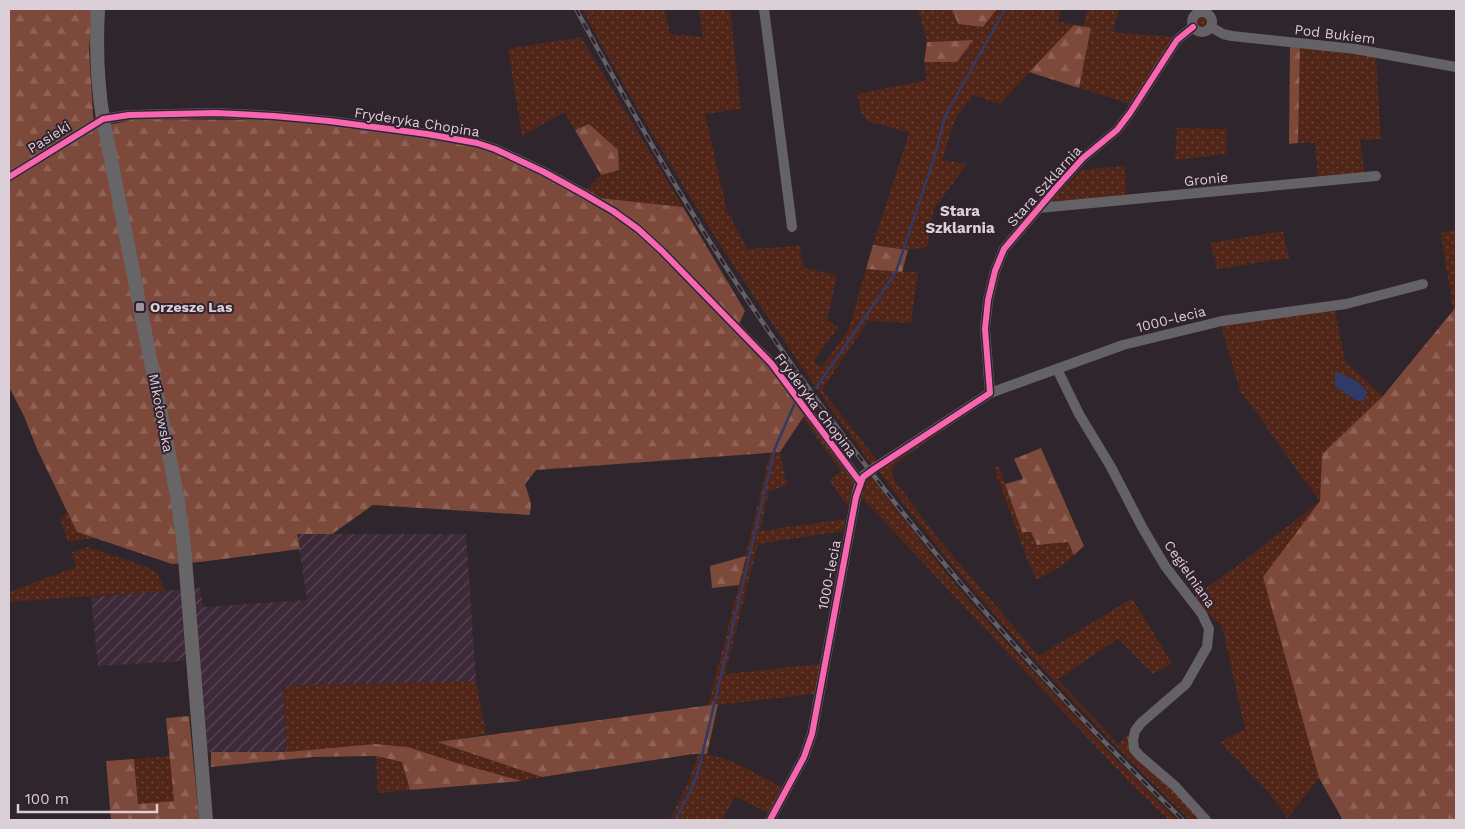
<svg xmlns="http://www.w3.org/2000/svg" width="1465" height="829" viewBox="0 0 1465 829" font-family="'Work Sans',sans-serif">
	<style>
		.industrial { fill: url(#industrial-furrows) }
		.grass { fill: url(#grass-dots) }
		.forest { fill: url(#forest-firs) }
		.water { fill: #303a66 }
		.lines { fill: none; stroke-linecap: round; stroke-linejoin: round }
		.stream { stroke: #303a66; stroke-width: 2.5 }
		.minor { stroke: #646266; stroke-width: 10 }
		.secondary { stroke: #686568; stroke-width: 14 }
		.rail-casing { stroke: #646063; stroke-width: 4.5 }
		.rail { stroke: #32222e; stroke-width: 2.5; stroke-dasharray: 8; stroke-linecap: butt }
		.cycleway-casing { stroke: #32222e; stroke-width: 9 }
		.cycleway { stroke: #f766af; stroke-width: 6 }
		.poi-dot { fill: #9e949c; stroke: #32222e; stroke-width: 2 }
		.labels { text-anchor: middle; stroke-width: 4; stroke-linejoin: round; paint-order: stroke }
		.street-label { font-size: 14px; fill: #dbd0d8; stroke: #32222e }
		.poi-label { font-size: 14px; font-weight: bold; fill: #dbd0d8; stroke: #32222e; text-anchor: start }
		.neighbourhood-label { font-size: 15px; font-weight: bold; fill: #dbd0d8; stroke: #32222e }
	</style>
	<defs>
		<pattern id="industrial-furrows" width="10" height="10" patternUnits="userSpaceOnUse" patternTransform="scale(1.25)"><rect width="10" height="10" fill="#3d2938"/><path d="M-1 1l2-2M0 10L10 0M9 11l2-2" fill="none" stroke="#584754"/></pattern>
		<pattern id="grass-dots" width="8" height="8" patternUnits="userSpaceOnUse" patternTransform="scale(1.25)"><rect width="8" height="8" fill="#512518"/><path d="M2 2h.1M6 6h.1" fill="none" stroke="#694439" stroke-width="1.8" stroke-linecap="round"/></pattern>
		<pattern id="forest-firs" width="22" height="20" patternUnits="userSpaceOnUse" patternTransform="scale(1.25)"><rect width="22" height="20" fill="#7d493a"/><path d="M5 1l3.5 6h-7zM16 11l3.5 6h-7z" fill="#8f6256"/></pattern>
	</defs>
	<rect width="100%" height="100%" fill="#2e262c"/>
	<path class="industrial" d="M 297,534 L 466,534 L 476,681 L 283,686 L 287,752 L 205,752 L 200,660 L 98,666 L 91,597 L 200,588 L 203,607 L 307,600 Z"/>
	<path class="grass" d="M 582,9 L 665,9 L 670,34 L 703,37 L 699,9 L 730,9 L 741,109 L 705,114 L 727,211 L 747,249 L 800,246 L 803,267 L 837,276 L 827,320 L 838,327 L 814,361 L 821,368 L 849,329 L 866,269 L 918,272 L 911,323 L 868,321 L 822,390 L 878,461 L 872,465 C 845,428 818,392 793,354 C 716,243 646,128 582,9 Z
		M 918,9 L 952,9 L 958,24 L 983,27 L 997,9 L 1061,9 L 1058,21 L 1074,25 L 1000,104 L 973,95 L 955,119 L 942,160 L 967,164 L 934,209 L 927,247 L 908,250 L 873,245 L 909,133 L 868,121 L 861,113 L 857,94 L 927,80 L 924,62 L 957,62 L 972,40 L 927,42 Z
		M 1087,9 L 1119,9 L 1113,32 L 1175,37 L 1130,104 L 1079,88 L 1091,29 L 1083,27 Z
		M1195 22a7 7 0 1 1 14 0a7 7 0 1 1-14 0Z
		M 581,37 L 683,207 L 580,196 L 601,175 L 619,170 L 589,124 L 575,130 L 564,112 L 522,136 L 508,49 Z
		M 1300,48 L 1376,57 L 1381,139 L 1360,140 L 1365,174 L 1318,179 L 1315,143 L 1298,143 Z
		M 1177,128 L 1227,129 L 1226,154 L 1175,160 Z
		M 1125,166 L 1127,198 L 1055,204 L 1051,201 L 1082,170 Z
		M 1456,230 L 1456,307 L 1453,310 L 1441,233 Z
		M 1283,231 L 1289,258 L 1217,269 L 1210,243 Z
		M 1335,310 L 1345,361 L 1383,396 L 1322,454 L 1320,501 L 1263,577 L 1319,778 L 1288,818 L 1268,792 L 1220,742 L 1245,729 L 1222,626 L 1206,612 L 1193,597 L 1240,564 L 1320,501 L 1300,475 L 1254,409 L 1241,393 L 1221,326 Z
		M 972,410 L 894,465 L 892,472 L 894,479 L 936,536 L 1039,656 L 1132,598 L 1172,663 L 1153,674 L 1118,639 L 1058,679 L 1118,744 L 1128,735 L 1130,738 L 1159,776 L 1203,820 L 1190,820 C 1078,711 972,596 878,470 Z
		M 804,416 L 852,480 L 853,486 L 848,507 L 829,480 L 841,471 L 803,419 Z
		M 780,452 L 787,485 L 769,491 L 760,531 L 846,519 L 843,531 L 758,544 L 725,674 L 820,664 L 814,694 L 708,706 L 735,600 L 770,453 Z
		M 999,466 L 1022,532 L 1031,532 L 1037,545 L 1068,542 L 1074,555 L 1063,565 L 1037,580 L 1028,562 L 994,468 Z
		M 871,477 C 900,514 929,553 960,590 C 1029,670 1102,746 1178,820 L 1169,820 L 1132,785 L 861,497 C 863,489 864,481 871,477 Z
		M 68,513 L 77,532 L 96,538 L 68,542 L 60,518 Z
		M 87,547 L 144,566 L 157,572 L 165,591 L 9,602 L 9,592 L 76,567 L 72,552 Z
		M 476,681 L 486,734 L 438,742 L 542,777 L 522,781 L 454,762 L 408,747 L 375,744 L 287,752 L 283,686 Z
		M 698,754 C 727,754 756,775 782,787 L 769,814 L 735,796 L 723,820 L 670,820 L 690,778 Z
		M 170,756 L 175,801 L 138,804 L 134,759 Z
		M 376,756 L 402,762 L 410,790 L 378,793 Z"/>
	<path class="forest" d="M 9,9 L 92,9 L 89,51 L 94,128 L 136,119 L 272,120 L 329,125 L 458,142 L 494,152 L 580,196 L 683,207 L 745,311 L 736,331 L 768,365 L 804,416 L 780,452 L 536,470 L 525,484 L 531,503 L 530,515 L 373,505 L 332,534 L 297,534 L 300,549 L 200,562 L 172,564 L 77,532 L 37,449 L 24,416 L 9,387 Z
		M 952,9 L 997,9 L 983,27 L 958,24 Z
		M 1074,25 L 1091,28 L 1079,88 L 1029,72 Z
		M 973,40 L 957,62 L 924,62 L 927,42 Z
		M 1290,47 L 1300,48 L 1298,143 L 1289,144 Z
		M 589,124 L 618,150 L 619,170 L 601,175 L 575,130 Z
		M 873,245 L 908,250 L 902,272 L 866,269 Z
		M 1456,307 L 1456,820 L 1343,820 L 1319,778 L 1263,577 L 1320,501 L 1322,454 L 1383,396 Z
		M 1041,448 L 1084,546 L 1074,555 L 1068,542 L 1037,545 L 1031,532 L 1022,532 L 1005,484 L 1023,479 L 1014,459 Z
		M 746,556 L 739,585 L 712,588 L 710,566 Z
		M 718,704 L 707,754 L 693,754 L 542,777 L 437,742 Z
		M 189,716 L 199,820 L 111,820 L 106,761 L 134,759 L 138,804 L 174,801 L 166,718 Z
		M 375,744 L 408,747 L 454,762 L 522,781 L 410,790 L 402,762 L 376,756 L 313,757 L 211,767 L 211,752 L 287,752 Z"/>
	<path class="water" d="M 1337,372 C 1349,377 1360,380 1367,392 L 1364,401 L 1355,400 L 1335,386 L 1335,373 Z"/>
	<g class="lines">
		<path class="stream" d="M 816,388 L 896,272 L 936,152 L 945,116 L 1005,9
			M 803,398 L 808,394
			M 675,820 L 693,786 L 699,768 L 775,448 L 795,403"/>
		<path class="minor" d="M 764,9 L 792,227
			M1192 22a10 10 0 1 1 20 0a10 10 0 1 1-20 0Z
			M 1211,27 L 1223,34 L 1232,36 L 1355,49 L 1456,67
			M 9,177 L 103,119 L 129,115 L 216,113 L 274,116 L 329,121 L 427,134 L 477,143 L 495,149 L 544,172 L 582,193 L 613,211 L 638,229 L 662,251 L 771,363 L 860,482
			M 1039,208 L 1376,176
			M 1057,369 L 1079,414 L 1111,467 L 1142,527 L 1165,566 L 1202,614 L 1209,629 L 1207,647 L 1186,684 L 1141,723 L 1135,731 L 1133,740 L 1134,749 L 1140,756 L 1175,786 L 1206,820
			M 990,393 L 985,329 L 988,300 L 995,271 L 1004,249 L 1056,188 L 1083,158 L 1117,130 L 1130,113 L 1177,40 L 1193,27
			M 770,820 L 804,757 L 812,734 L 856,497 L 859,485 L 864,475 L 990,393 L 1123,345 L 1222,321 L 1346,304 L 1423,284"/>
		<path class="secondary" d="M 98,9 C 96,46 97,82 103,119 L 177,495 L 184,546 L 206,820"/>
		<g class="rail-casing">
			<path id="rail" d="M 576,9 C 622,94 670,179 722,261 C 853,464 1009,653 1183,820"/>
		</g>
		<use href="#rail" class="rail"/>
		<g class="cycleway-casing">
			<path id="cycleway" d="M 9,177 L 103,119 L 129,115 L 216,113 L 274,116 L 329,121 L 427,134 L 477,143 L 495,149 L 544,172 L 582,193 L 613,211 L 638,229 L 662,251 L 771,363 L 860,482
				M 770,820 L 804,757 L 812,734 L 856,497 L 863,477 L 874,469 L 990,393 L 985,329 L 988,300 L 995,271 L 1004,249 L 1056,188 L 1083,158 L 1117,130 L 1130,113 L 1177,40 L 1193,27"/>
		</g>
		<use href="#cycleway" class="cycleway"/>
	</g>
	<rect class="poi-dot" x="135" y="302" width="10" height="10" rx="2.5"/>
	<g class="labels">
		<g class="street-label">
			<text transform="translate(1335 34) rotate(7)" y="5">Pod Bukiem</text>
			<text transform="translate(417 122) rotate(9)" y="5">Fryderyka Chopina</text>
			<text transform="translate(49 137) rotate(-32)" y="5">Pasieki</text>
			<text transform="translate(1206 179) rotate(-6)" y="5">Gronie</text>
			<text transform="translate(1044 186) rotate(-48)" y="5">Stara Szklarnia</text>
			<text transform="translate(1171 319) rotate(-14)" y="5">1000-lecia</text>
			<text transform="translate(816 405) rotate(53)" y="5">Fryderyka Chopina</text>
			<text transform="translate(161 413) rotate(79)" y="5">Mikołowska</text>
			<text transform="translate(1190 574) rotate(55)" y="5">Cegielniana</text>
			<text transform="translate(829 575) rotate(-79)" y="5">1000-lecia</text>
		</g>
		<g class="poi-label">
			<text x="150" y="312">Orzesze Las</text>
		</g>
		<g class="neighbourhood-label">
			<text x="960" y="216">Stara<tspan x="960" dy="17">Szklarnia</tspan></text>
		</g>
	</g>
	<rect width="1465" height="829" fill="none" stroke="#dbd0d8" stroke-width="20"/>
	<path d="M18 804v8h139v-8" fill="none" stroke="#dbd0d8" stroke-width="2.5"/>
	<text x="25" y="804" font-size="15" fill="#dbd0d8" stroke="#32222e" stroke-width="4" paint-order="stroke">100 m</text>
</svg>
